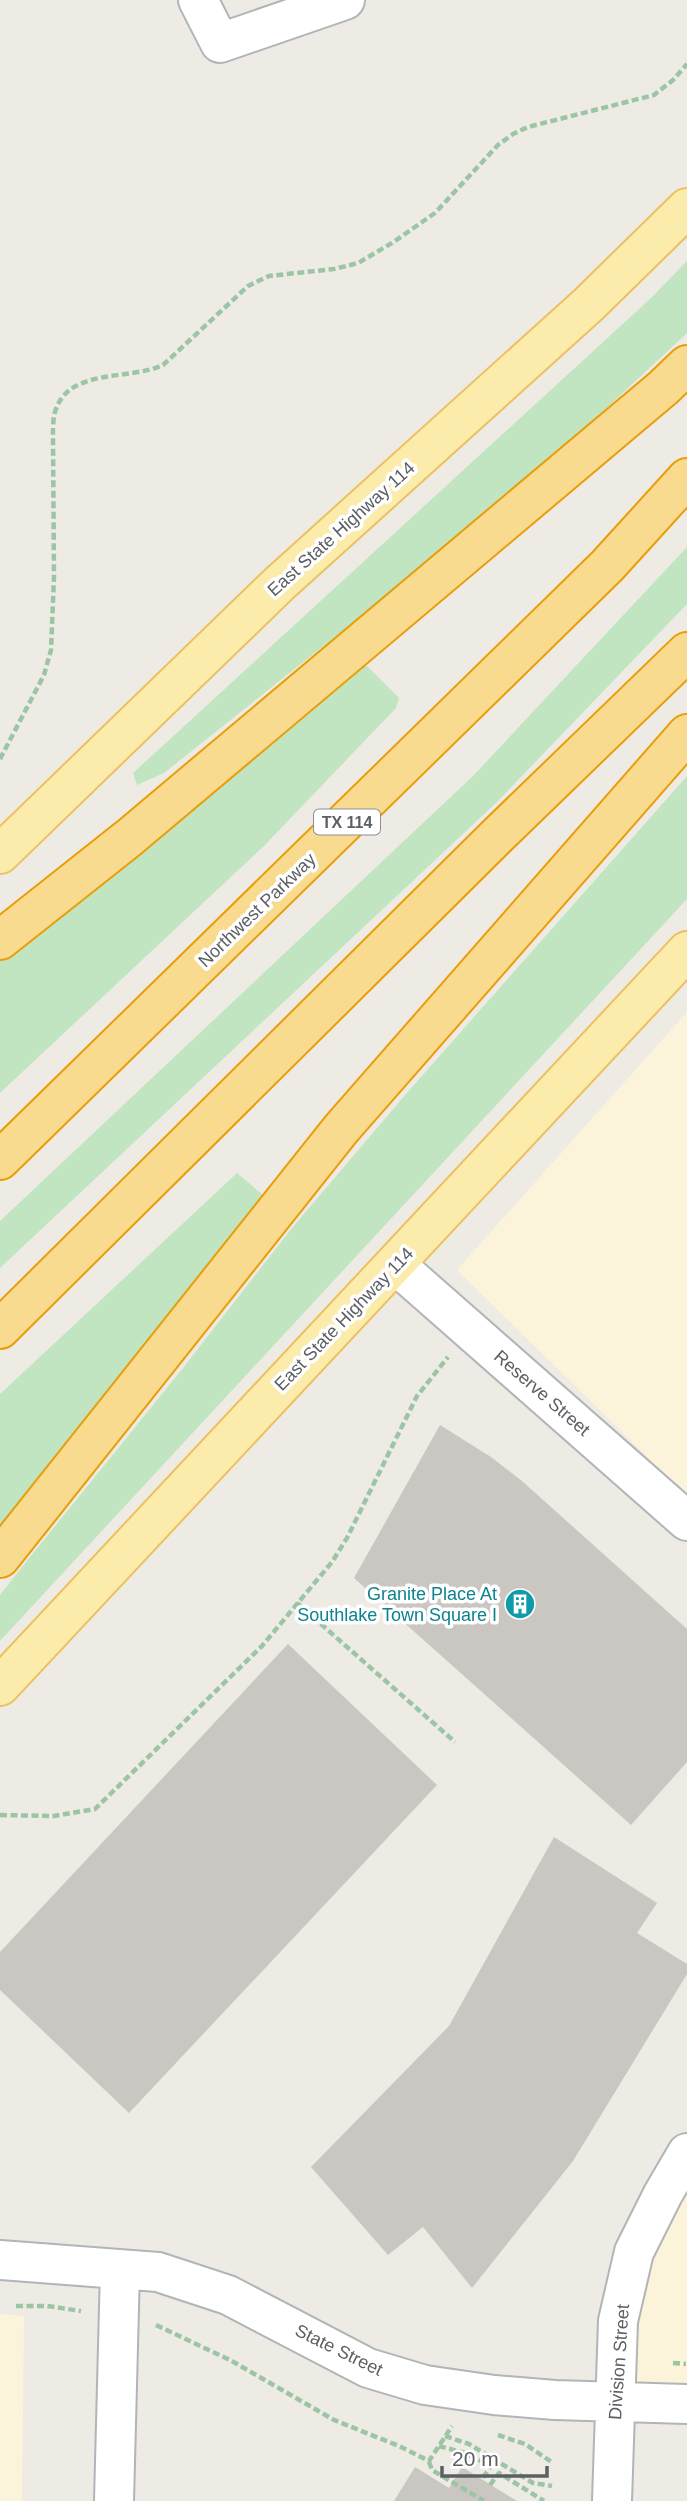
<svg xmlns="http://www.w3.org/2000/svg" width="687" height="2501" viewBox="0 0 687 2501" font-family="Helvetica,sans-serif">
	<style>
		.commercial { fill: #fcf4da }
		.green { fill: #c2e5c1 }
		.building { fill: #cac6c1 }
		.lines { fill: none; stroke-linecap: round; stroke-linejoin: round }
		.minor-casing { stroke: #b1b4b8; stroke-width: 42 }
		.major-casing { stroke: #ecc05f; stroke-width: 42 }
		.highway-casing { stroke: #e99d09; stroke-width: 42 }
		.path { stroke: #9bc5a5; stroke-width: 4.5; stroke-dasharray: 7 3.5; stroke-linecap: butt }
		.minor { stroke: #fff; stroke-width: 38 }
		.major { stroke: #fcecab; stroke-width: 38 }
		.highway { stroke: #f9db90; stroke-width: 38 }
		.labels { text-anchor: middle; stroke-width: 7; stroke-linejoin: round; paint-order: stroke }
		.shield { fill: #fff; stroke: #8d9092; stroke-width: 2 }
		.shield-label { font-size: 16px; font-weight: bold; fill: #5c6064 }
		.street-label { font-size: 18px; fill: #5c6064; stroke: #fff }
		.culture-label { font-size: 18px; fill: #0d838f; stroke: #fff; text-anchor: end }
	</style>
	<rect width="100%" height="100%" fill="#eeebe4"/>
	<path class="commercial" d="M 687,1012 L 687,1496 L 457,1270 Z
		M 687,2153 L 687,2404 L 615,2401 L 618,2321 Z
		M 0,2314 L 24,2316 L 22,2501 L 0,2501 Z"/>
	<path class="green" d="M 687,261 L 687,333 L 565,447 L 346,628 L 164,773 L 137,785 L 133,773 L 651,298 Z
		M 687,547 L 687,604 L 497,802 L 0,1268 L 0,1221 L 473,776 Z
		M 364,663 L 399,698 L 396,708 L 264,846 L 0,1093 L 0,951 Z
		M 687,776 L 687,899 L 0,1641 L 0,1595 L 22,1567 L 183,1368 L 292,1228 L 406,1094 Z
		M 237,1173 L 270,1201 L 0,1535 L 0,1394 Z"/>
	<path class="building" d="M 440,1425 L 491,1457 L 522,1481 L 687,1629 L 687,1762 L 631,1825 L 354,1578 Z
		M 288,1644 L 437,1785 L 129,2113 L 0,1990 L 0,1952 Z
		M 554,1837 L 657,1903 L 637,1933 L 687,1964 L 687,1974 L 573,2161 L 472,2288 L 423,2227 L 388,2255 L 311,2167 L 449,2026 Z
		M 415,2467 L 449,2488 L 462,2467 L 517,2501 L 394,2501 Z"/>
	<g class="lines">
		<g class="minor-casing">
			<path id="minor" d="M 198,0 L 220,43 L 345,0
				M 396,1265 L 687,1521
				M 0,2260 L 158,2272 L 228,2295 L 368,2368 L 425,2385 L 494,2395 L 555,2400 L 687,2404
				M 114,2501 L 120,2269
				M 612,2501 L 618,2321 L 634,2252 L 663,2194 L 687,2153"/>
		</g>
		<g class="major-casing">
			<path id="major" d="M 0,854 L 279,584 L 588,305 L 687,208
				M 0,1686 L 687,951"/>
		</g>
		<g class="highway-casing">
			<path id="highway" d="M 0,940 L 130,837 L 663,388 L 687,365
				M 0,1160 L 607,566 L 687,478
				M 0,1329 L 499,834 L 687,652
				M 0,1558 L 341,1129 L 687,734"/>
		</g>
		<path class="path" d="M 0,759 L 44,675 L 51,650 L 54,577 L 53,434 C 53,427 53,419 55,412 C 68,367 129,381 163,365 L 248,286 L 269,276 L 334,269 L 358,263 L 392,243 L 435,213 L 498,145 L 513,134 L 528,127 L 654,95 L 673,80 L 687,64
			M 297,1603 L 455,1742
			M 0,1815 L 54,1816 L 95,1809 L 262,1646 L 332,1562 L 347,1538 L 417,1396 L 448,1357
			M 16,2306 L 47,2306 L 81,2311
			M 156,2325 L 230,2360 L 334,2420 L 399,2446 L 429,2461 L 452,2426
			M 673,2363 L 686,2364
			M 498,2435 L 525,2444 L 553,2463
			M 445,2436 L 469,2444 L 533,2483 L 552,2486
			M 439,2446 L 465,2453 L 491,2466 L 482,2479
			M 429,2462 L 432,2470 L 484,2501
			M 490,2485 L 499,2473 L 544,2501"/>
		<use href="#minor" class="minor"/>
		<use href="#major" class="major"/>
		<use href="#highway" class="highway"/>
	</g>
	<defs>
		<g id="building-disc" transform="scale(1.575)"><circle r="9.5" fill="#0f9aa8" stroke="#fff"/><path d="M-4-6H4V6H1V3H-1V6H-4ZM-2.5-4.3h1.7v1.8h-1.7ZM.8-4.3h1.7v1.8H.8ZM-2.5-1h1.7V.8h-1.7ZM.8-1h1.7V.8H.8Z" fill="#fff"/></g>
	</defs>
	<g fill-rule="evenodd">
		<use href="#building-disc" x="520" y="1604"/>
	</g>
	<g class="labels">
		<rect class="shield" x="314" y="809.5" width="66" height="25" rx="5"/>
		<g class="shield-label">
			<text x="347" y="828">TX 114</text>
		</g>
		<g class="street-label">
			<text transform="translate(341 529) rotate(-42)" y="6">East State Highway 114</text>
			<text transform="translate(257 910) rotate(-44)" y="6">Northwest Parkway</text>
			<text transform="translate(344 1319) rotate(-46)" y="6">East State Highway 114</text>
			<text transform="translate(542 1393) rotate(41)" y="6">Reserve Street</text>
			<text transform="translate(339 2350) rotate(26)" y="6">State Street</text>
			<text transform="translate(619 2362) rotate(-86)" y="6">Division Street</text>
		</g>
		<g class="culture-label">
			<text x="497" y="1600">Granite Place At<tspan x="497" dy="21">Southlake Town Square I</tspan></text>
		</g>
	</g>
	<path d="M442 2466v10h105v-10" fill="none" stroke="#5c6064" stroke-width="3.5"/>
	<text x="452" y="2466" font-size="21" fill="#5c6064" stroke="#ffffff" stroke-width="5" paint-order="stroke">20 m</text>
</svg>
